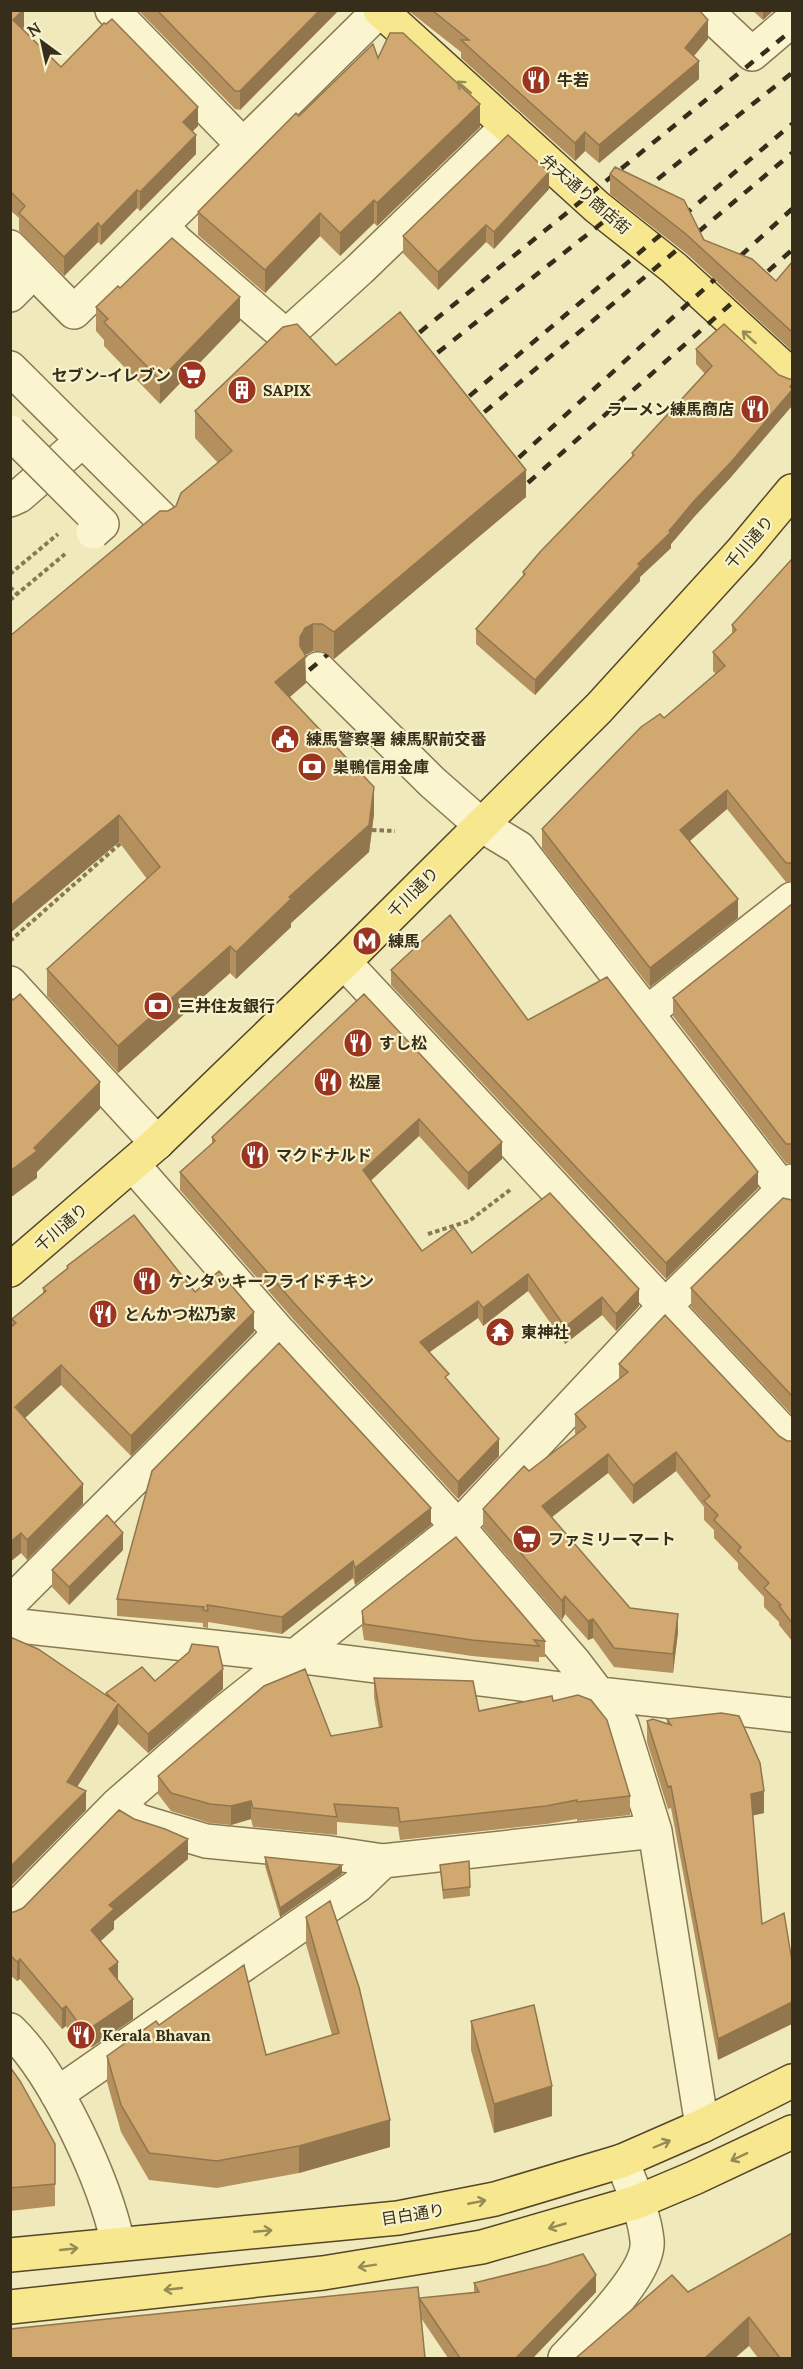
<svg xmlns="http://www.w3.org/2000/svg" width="803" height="2369" viewBox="0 0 803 2369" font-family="Lora,'Noto Sans JP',serif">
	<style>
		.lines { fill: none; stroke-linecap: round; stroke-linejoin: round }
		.minor-casing { stroke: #887954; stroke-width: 36 }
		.major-casing { stroke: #554529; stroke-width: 36 }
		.path { stroke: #887954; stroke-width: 4; stroke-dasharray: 4.5 3; stroke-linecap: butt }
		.minor { stroke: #fbf5cf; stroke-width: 33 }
		.major { stroke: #f7e890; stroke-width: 33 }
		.rail { stroke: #362d1a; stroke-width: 4.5; stroke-dasharray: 10 10; stroke-linecap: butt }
		.minor-bridge-casing { stroke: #887954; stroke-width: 36; stroke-linecap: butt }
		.minor-bridge { stroke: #fbf5cf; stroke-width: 33 }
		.wall { fill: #b4905f }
		.shaded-wall { fill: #92764e }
		.building { fill: #d1a86f; stroke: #92764e; stroke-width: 1.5 }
		.oneway { stroke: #968a55 }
		.labels { text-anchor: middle; stroke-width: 4.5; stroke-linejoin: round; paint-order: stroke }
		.poi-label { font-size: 16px; font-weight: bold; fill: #362d1a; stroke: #f7f2cb; text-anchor: start }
		.street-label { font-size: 16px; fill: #362d1a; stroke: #f7f2cb }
	</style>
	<rect width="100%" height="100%" fill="#f0e9bc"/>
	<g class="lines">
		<g class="minor-casing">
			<path id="minor" d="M 112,10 L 244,146
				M 705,10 L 752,54 L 792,20
				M 162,226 L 177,242 L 286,336 L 360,269 L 508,126
				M 10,247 L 74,312 L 380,10
				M 10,295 L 21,284 L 13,276
				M 10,368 L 163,520
				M 10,500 L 19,496 L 82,441
				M 318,669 L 432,782 L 481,825 L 519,848 L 792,1201
				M 344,962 L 792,1442
				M 10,983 L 157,1143
				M 648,1012 L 792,899
				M 133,1165 L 280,1333 L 458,1527 L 574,1662 L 622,1725 L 655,1831 L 702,2126
				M 10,1603 L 280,1333
				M 10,1625 L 296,1656 L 601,1694 L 792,1715
				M 117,1805 L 139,1821 L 206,1841 L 330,1853 L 383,1861 L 655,1831
				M 10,1914 L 117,1805 L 218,1717 L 458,1527 L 666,1305 L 792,1181
				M 10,2030 C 56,2074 105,2182 118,2244
				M 57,2094 L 357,1886 L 383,1861
				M 565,2358 C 586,2335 651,2273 647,2240 C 644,2213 632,2187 622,2161"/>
		</g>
		<g class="major-casing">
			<path id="major" d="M 380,10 L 597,207 L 674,268 L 792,376
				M 10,1270 L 157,1143 L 344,962 L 599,708 L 742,551 L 792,491
				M 10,2255 L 398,2218 L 495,2199 L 622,2161 L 702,2126 L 792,2081
				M 10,2307 L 323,2273 L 482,2247 L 637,2202 L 694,2178 L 792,2132"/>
		</g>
		<path class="path" d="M 10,574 L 58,534
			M 10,587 L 17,594
			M 10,600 L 65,554
			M 372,830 L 395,831
			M 10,941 L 122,842
			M 428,1234 L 469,1221 L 510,1190"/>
		<use href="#minor" class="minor"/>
		<use href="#major" class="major"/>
		<path class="rail" d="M 404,345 L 792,30
			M 422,365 L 792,73
			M 454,409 L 792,124
			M 469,425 L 792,153
			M 504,471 L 792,209
			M 513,496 L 792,250
			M 294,683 L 340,644"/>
		<g class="minor-bridge-casing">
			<path id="minor-bridge" d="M 10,432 L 102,524 L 93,532"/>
		</g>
		<use href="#minor-bridge" class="minor-bridge"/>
	</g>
	<path class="wall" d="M 10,10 L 24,10 L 24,28 L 23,29 L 61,67 L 198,126 L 192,131 L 196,154 L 140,211 L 137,208 L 101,245 L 98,242 L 64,276 L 19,231 L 19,218 L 10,210 Z
		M 339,10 L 240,110 L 235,109 L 139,11 Z
		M 410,10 L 699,10 L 708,39 L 693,56 L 699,79 L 599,163 L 585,151 L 575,161 L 461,58 L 461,52 L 410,12 Z
		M 752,10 L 774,10 L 763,20 Z
		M 378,58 L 480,127 L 377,226 L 374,223 L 340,256 L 320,236 L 265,293 L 198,235 L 198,212 L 299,116 Z
		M 610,174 L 704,240 L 776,281 L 792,262 L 792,351 L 687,254 L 610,194 Z
		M 549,189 L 494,249 L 486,242 L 438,290 L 403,253 L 403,236 Z
		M 120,288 L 240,321 L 160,404 L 104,346 L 104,340 L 96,331 L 96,307 Z
		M 724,324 L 732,476 L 694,517 L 671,544 L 671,548 L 640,577 L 640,581 L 535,695 L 476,644 L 476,629 L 523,576 L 523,572 L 632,457 L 632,453 L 705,374 L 696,364 L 696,349 Z
		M 336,365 L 526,497 L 334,659 L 322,651 L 313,651 L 305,655 L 306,683 L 289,697 L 374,814 L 369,852 L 291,923 L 291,927 L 236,979 L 230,973 L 118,1073 L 47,996 L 47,969 L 147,879 L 119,842 L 10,933 L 168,511 L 176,506 L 218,463 L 195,438 L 195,411 Z
		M 792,559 L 792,882 L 786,882 L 727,809 L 690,841 L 738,918 L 650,987 L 542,848 L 542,829 L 664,718 L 716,674 L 713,671 L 713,652 L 732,634 L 732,625 Z
		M 792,904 L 792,1163 L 786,1163 L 673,1016 L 673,998 Z
		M 391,970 L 758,1188 L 666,1279 L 391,985 Z
		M 364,994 L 502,1159 L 468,1190 L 419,1136 L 370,1181 L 422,1251 L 472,1253 L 639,1306 L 616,1331 L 602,1315 L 565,1344 L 528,1291 L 483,1326 L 478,1318 L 429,1352 L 499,1456 L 458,1499 L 294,1320 L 180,1190 L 180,1172 L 212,1144 L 212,1137 Z
		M 792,1200 L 792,1415 L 691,1307 L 691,1288 Z
		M 67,1266 L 195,1292 L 254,1332 L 131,1456 L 61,1385 L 25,1418 L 83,1504 L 27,1560 L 21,1553 L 10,1562 L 10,1328 L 12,1327 L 12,1319 L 43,1293 L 43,1288 L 67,1269 Z
		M 619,1364 L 779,1436 L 787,1441 L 792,1441 L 792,1641 L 779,1625 L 779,1622 L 764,1607 L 764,1597 L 738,1569 L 738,1563 L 714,1538 L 714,1530 L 704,1520 L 704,1507 L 676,1471 L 633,1504 L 608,1473 L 551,1517 L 630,1608 L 678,1632 L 673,1673 L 614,1667 L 593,1638 L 588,1640 L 565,1614 L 562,1620 L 483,1528 L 483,1509 L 529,1471 L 576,1435 L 575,1433 L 575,1414 L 619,1379 Z
		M 431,1525 L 355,1585 L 353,1578 L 282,1634 L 208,1622 L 208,1628 L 203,1627 L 203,1623 L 117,1616 L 117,1599 Z
		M 123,1550 L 69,1605 L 52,1587 L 52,1570 Z
		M 362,1611 L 545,1641 L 545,1657 L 539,1657 L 539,1662 L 472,1656 L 364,1640 L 362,1627 Z
		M 10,1637 L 106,1696 L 106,1693 L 155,1681 L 223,1689 L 148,1753 L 118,1724 L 77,1787 L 86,1810 L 10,1887 Z
		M 374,1678 L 479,1711 L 553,1701 L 630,1796 L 630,1815 L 577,1821 L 577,1819 L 546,1824 L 400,1840 L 398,1827 L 337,1822 L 337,1835 L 253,1827 L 251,1819 L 231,1825 L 210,1823 L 171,1811 L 158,1794 L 158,1776 L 331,1736 L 379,1728 L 374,1697 Z
		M 667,1719 L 764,1813 L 753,1815 L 718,2060 L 671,1808 L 668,1809 L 647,1742 L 647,1721 L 667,1724 Z
		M 265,1857 L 342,1874 L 280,1917 L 265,1866 Z
		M 188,1859 L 114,1921 L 114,1929 L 100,1941 L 118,1980 L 133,2019 L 92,2047 L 82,2048 L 66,2026 L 62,2029 L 20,1979 L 17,1981 L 10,1975 L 10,1912 L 14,1912 Z
		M 469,1861 L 470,1896 L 443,1899 L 440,1865 Z
		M 306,1917 L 390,2147 L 299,2173 L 217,2188 L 149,2180 L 121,2132 L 107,2082 L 107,2056 L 159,2025 L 266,2055 L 332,2035 L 306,1944 Z
		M 471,2021 L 552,2116 L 494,2133 L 471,2050 Z
		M 10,2067 L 55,2144 L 55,2206 L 10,2211 Z
		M 792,2233 L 792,2358 L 758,2358 L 749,2346 L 688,2292 Z
		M 474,2283 L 596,2292 L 533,2358 L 448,2358 L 421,2318 L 419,2298 L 474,2293 Z"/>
	<path class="shaded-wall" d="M 23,10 L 24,10 L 24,28 L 13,38 L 13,20 Z
		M 320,10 L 339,10 L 240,110 L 240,91 Z
		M 763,10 L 774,10 L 763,20 Z
		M 708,20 L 708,39 L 685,67 L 685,48 Z
		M 699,61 L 699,79 L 599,163 L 599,145 Z
		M 480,104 L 480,127 L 377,226 L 377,203 Z
		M 198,107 L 198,126 L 183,141 L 183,122 Z
		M 585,132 L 585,151 L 575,161 L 575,143 Z
		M 196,135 L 196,154 L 140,211 L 140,192 Z
		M 549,172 L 549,189 L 494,249 L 494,232 Z
		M 137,190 L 137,208 L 101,245 L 101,227 Z
		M 374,200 L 374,223 L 340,256 L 340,233 Z
		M 320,213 L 320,236 L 265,293 L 265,270 Z
		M 98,223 L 98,242 L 64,276 L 64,257 Z
		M 486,225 L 486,242 L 438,290 L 438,272 Z
		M 240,297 L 240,321 L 160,404 L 160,380 Z
		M 792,384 L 792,406 L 732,476 L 694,517 L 671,544 L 671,548 L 640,577 L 640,581 L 535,695 L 535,680 L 638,564 L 669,531 Z
		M 526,470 L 526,497 L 334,659 L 334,632 Z
		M 313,624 L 313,651 L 305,655 L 306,683 L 275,710 L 275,682 L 305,628 Z
		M 374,787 L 374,814 L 369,852 L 291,923 L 291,927 L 236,979 L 236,952 L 289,897 Z
		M 727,790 L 727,809 L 680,849 L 680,830 Z
		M 119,815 L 119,842 L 10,933 L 10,906 Z
		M 738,899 L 738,918 L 650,987 L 650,968 Z
		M 230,946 L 230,973 L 118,1073 L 118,1046 Z
		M 100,1082 L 100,1109 L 37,1172 L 37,1178 L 10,1198 L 10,1171 Z
		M 419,1119 L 419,1136 L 363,1188 L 363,1170 Z
		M 502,1142 L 502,1159 L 468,1190 L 468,1173 Z
		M 758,1172 L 758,1188 L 666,1279 L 666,1263 Z
		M 528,1274 L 528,1291 L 483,1326 L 483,1308 Z
		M 639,1289 L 639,1306 L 616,1331 L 616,1314 Z
		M 602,1297 L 602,1315 L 565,1344 L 565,1327 Z
		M 478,1301 L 478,1318 L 420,1359 L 420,1342 Z
		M 254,1312 L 254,1332 L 131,1456 L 131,1436 Z
		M 61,1365 L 61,1385 L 15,1427 L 15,1407 Z
		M 499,1439 L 499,1456 L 458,1499 L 458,1482 Z
		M 676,1452 L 676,1471 L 633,1504 L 633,1485 Z
		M 608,1454 L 608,1473 L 542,1525 L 542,1506 Z
		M 83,1484 L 83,1504 L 27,1560 L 27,1540 Z
		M 431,1508 L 431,1525 L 355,1585 L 355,1568 Z
		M 21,1533 L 21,1553 L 10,1562 L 10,1542 Z
		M 123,1533 L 123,1550 L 69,1605 L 69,1587 Z
		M 353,1561 L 353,1578 L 282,1634 L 282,1617 Z
		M 565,1596 L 565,1614 L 562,1620 L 562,1601 Z
		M 678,1614 L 678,1632 L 673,1673 L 673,1654 Z
		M 593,1619 L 593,1638 L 588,1640 L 588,1621 Z
		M 223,1669 L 223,1689 L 148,1753 L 148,1734 Z
		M 118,1704 L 118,1724 L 67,1802 L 67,1782 Z
		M 86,1791 L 86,1810 L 10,1887 L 10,1867 Z
		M 764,1791 L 764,1813 L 751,1816 L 751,1794 Z
		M 251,1801 L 251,1819 L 231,1825 L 231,1806 Z
		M 188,1839 L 188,1859 L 114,1921 L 114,1929 L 91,1950 L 91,1930 L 109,1905 Z
		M 342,1865 L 342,1874 L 280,1917 L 280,1908 Z
		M 20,1959 L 20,1979 L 17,1981 L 17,1962 Z
		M 118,1962 L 118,1982 L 109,1969 Z
		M 133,1999 L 133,2019 L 92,2047 L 92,2027 Z
		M 792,2002 L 792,2024 L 718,2060 L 718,2039 Z
		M 66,2006 L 66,2026 L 62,2029 L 62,2009 Z
		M 552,2086 L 552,2116 L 494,2133 L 494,2104 Z
		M 390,2120 L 390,2147 L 299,2173 L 299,2146 Z
		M 596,2275 L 596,2292 L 533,2358 L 516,2358 Z
		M 749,2317 L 749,2346 L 735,2358 L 705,2358 Z"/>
	<path class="building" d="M 10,10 L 23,10 L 13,20 L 61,67 L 104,23 L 106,24 L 112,19 L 198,107 L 183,122 L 196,135 L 140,192 L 137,190 L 101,227 L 98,223 L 64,257 L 19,213 L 25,206 L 10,191 Z
		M 157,10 L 320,10 L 240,91 L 235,91 Z
		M 432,10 L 699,10 L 708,20 L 685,48 L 699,61 L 599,145 L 585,132 L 575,143 L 461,40 L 469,40 Z
		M 390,33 L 403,33 L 480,104 L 377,203 L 374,200 L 340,233 L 320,213 L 265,270 L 198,212 L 296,113 L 299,116 L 373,44 L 378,58 Z
		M 508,135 L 549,172 L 494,232 L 486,225 L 438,272 L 403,236 Z
		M 615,167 L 684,200 L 704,240 L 752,259 L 776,281 L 792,262 L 792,332 L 687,235 L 610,174 Z
		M 172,238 L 240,297 L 160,380 L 104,322 L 108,319 L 96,307 L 118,286 L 120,288 Z
		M 400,312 L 526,470 L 334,632 L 322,624 L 313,624 L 305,628 L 300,637 L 300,646 L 306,656 L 275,682 L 374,787 L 369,825 L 289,897 L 291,899 L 236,952 L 230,946 L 118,1046 L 47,969 L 160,867 L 119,815 L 10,906 L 10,636 L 160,511 L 168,511 L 176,506 L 181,493 L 232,451 L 195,411 L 283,327 L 297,324 L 336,365 Z
		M 724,324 L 779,375 L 789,379 L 792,379 L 792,384 L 790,387 L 792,388 L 792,390 L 732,461 L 694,501 L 669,531 L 671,532 L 638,564 L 640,566 L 535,680 L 476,629 L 525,574 L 523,572 L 540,552 L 634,455 L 632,453 L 712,366 L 696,349 Z
		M 792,559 L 792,863 L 786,863 L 727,790 L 680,830 L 738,899 L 650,968 L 542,829 L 641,727 L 660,714 L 664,718 L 725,666 L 713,652 L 736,630 L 732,625 Z
		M 792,904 L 792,1144 L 786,1144 L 673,998 Z
		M 450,915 L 528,1020 L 607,977 L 758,1172 L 666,1263 L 391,970 Z
		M 20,994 L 100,1082 L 34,1148 L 37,1151 L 10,1171 L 10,997 L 13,1000 Z
		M 364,994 L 502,1142 L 468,1173 L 419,1119 L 363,1170 L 422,1251 L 454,1228 L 472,1253 L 550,1193 L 639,1289 L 616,1314 L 602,1297 L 565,1327 L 528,1274 L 483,1308 L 478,1301 L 420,1342 L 449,1374 L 445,1377 L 499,1439 L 458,1482 L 294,1303 L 180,1172 L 215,1141 L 212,1137 Z
		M 783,1198 L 792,1200 L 792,1396 L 691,1288 Z
		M 134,1215 L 195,1292 L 219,1271 L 254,1312 L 131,1436 L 61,1365 L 15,1407 L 83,1484 L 27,1540 L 21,1533 L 10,1542 L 10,1328 L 16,1323 L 12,1319 L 46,1291 L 43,1288 L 68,1268 L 67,1266 Z
		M 665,1315 L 779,1436 L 787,1441 L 792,1441 L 792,1623 L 779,1606 L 781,1605 L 764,1588 L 769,1583 L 738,1551 L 741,1547 L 714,1520 L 718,1515 L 704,1501 L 710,1496 L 676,1452 L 633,1485 L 608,1454 L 542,1506 L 630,1608 L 678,1614 L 673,1654 L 614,1648 L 593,1619 L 588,1621 L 565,1596 L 562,1601 L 483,1509 L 524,1466 L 529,1471 L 586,1427 L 575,1414 L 628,1372 L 619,1364 Z
		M 279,1343 L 431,1508 L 355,1568 L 353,1561 L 282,1617 L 207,1605 L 208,1611 L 203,1610 L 204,1607 L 117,1599 L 152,1471 Z
		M 107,1515 L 123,1533 L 69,1587 L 52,1570 Z
		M 456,1537 L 545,1641 L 534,1640 L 539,1646 L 472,1640 L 364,1624 L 362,1611 Z
		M 10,1637 L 38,1649 L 116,1702 L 106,1693 L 142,1667 L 155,1681 L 189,1652 L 192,1644 L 218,1647 L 223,1669 L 148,1734 L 118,1704 L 67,1782 L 86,1791 L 10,1867 Z
		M 305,1669 L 331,1736 L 382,1727 L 374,1678 L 473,1681 L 479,1711 L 552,1696 L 553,1701 L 578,1695 L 591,1700 L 607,1720 L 630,1796 L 577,1802 L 577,1800 L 546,1806 L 400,1822 L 398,1808 L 334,1804 L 337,1817 L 253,1808 L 251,1801 L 231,1806 L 210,1804 L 171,1793 L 158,1776 L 264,1686 Z
		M 721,1713 L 739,1716 L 760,1763 L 764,1791 L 751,1794 L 762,1924 L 784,1913 L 792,1961 L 792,2002 L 718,2039 L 671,1786 L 668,1787 L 647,1721 L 653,1719 L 671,1725 L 667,1719 Z
		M 119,1810 L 134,1819 L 165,1829 L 188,1839 L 109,1905 L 114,1909 L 91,1930 L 118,1962 L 109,1969 L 133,1999 L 92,2027 L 82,2028 L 66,2006 L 62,2009 L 20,1959 L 17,1962 L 10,1955 L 10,1912 L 14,1912 L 23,1908 Z
		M 265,1857 L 342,1865 L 280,1908 Z
		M 469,1861 L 470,1887 L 443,1890 L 440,1865 Z
		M 330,1901 L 359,1987 L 390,2120 L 299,2146 L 217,2161 L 149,2153 L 121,2105 L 107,2056 L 156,2021 L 159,2025 L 244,1965 L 266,2055 L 339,2033 L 306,1917 Z
		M 534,2005 L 552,2086 L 494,2104 L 471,2021 Z
		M 10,2067 L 20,2081 L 55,2144 L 55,2184 L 10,2188 Z
		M 792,2233 L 792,2358 L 780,2358 L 749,2317 L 705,2358 L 576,2358 L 672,2275 L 688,2292 Z
		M 583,2254 L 596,2275 L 516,2358 L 460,2358 L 419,2298 L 479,2292 L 474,2283 L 547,2265 Z
		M 418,2287 L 425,2358 L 10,2358 L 10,2329 Z"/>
	<defs><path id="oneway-shaft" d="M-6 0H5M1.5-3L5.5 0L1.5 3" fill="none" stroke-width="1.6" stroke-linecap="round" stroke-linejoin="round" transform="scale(1.5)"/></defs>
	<g class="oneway">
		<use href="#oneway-shaft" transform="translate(464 87) rotate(-139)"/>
		<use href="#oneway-shaft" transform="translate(749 337) rotate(-138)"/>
		<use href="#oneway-shaft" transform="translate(662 2144) rotate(-23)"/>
		<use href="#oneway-shaft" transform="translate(739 2157) rotate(155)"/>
		<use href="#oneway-shaft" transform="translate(477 2202) rotate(-11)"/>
		<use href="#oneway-shaft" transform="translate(557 2226) rotate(164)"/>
		<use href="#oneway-shaft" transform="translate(263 2231) rotate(-5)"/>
		<use href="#oneway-shaft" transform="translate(69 2249) rotate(-6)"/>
		<use href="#oneway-shaft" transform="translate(367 2266) rotate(171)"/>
		<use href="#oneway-shaft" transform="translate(173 2289) rotate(174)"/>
	</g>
	<defs>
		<g id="restaurant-disc" transform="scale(1.5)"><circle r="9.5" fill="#9b3421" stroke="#f7f2cb"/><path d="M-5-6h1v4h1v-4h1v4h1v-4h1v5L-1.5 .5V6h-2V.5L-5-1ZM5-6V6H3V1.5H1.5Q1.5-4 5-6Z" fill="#fff"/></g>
		<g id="supermarket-disc" transform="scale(1.5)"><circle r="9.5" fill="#9b3421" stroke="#f7f2cb"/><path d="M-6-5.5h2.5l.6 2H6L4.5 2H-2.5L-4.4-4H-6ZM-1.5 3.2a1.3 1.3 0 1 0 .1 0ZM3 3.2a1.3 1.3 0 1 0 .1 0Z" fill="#fff"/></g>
		<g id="building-disc" transform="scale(1.5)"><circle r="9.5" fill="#9b3421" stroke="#f7f2cb"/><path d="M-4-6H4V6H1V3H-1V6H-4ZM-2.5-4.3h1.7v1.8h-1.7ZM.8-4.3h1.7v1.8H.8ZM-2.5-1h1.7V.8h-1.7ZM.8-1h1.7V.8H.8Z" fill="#fff"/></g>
		<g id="civic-disc" transform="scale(1.5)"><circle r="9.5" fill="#9b3421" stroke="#f7f2cb"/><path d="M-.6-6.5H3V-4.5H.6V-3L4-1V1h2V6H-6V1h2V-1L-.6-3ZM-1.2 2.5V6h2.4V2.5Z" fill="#fff"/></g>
		<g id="bank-disc" transform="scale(1.5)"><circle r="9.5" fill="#9b3421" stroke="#f7f2cb"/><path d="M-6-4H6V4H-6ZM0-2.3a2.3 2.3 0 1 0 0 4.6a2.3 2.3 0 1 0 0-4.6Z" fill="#fff"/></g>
		<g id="metro-disc" transform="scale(1.5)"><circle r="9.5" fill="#9b3421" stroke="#f7f2cb"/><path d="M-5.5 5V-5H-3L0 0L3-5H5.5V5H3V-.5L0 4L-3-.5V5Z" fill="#fff"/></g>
		<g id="temple-disc" transform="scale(1.5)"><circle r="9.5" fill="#9b3421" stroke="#f7f2cb"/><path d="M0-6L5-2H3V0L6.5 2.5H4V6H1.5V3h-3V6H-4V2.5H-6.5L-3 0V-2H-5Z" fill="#fff"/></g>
	</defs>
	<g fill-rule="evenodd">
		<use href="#restaurant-disc" x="536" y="80"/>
		<use href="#supermarket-disc" x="192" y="375"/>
		<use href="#building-disc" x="242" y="390"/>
		<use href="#restaurant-disc" x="755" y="409"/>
		<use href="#civic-disc" x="285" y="739"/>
		<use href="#bank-disc" x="312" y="767"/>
		<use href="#metro-disc" x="367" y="941"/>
		<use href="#bank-disc" x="158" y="1006"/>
		<use href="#restaurant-disc" x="358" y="1043"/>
		<use href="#restaurant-disc" x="328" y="1082"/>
		<use href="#restaurant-disc" x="255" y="1155"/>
		<use href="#restaurant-disc" x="147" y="1281"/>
		<use href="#restaurant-disc" x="103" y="1314"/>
		<use href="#temple-disc" x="500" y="1332"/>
		<use href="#supermarket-disc" x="527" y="1539"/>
		<use href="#restaurant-disc" x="81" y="2035"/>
	</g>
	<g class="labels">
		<g class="poi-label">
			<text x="557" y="86">牛若</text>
			<text x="171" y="381" text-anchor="end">セブン-イレブン</text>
			<text x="263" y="396">SAPIX</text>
			<text x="734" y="415" text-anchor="end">ラーメン練馬商店</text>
			<text x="306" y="745">練馬警察署 練馬駅前交番</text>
			<text x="333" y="773">巣鴨信用金庫</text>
			<text x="388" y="947">練馬</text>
			<text x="179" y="1012">三井住友銀行</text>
			<text x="379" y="1049">すし松</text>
			<text x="349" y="1088">松屋</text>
			<text x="276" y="1161">マクドナルド</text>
			<text x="168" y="1287">ケンタッキーフライドチキン</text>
			<text x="124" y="1320">とんかつ松乃家</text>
			<text x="521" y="1338">東神社</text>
			<text x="548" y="1545">ファミリーマート</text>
			<text x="102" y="2041">Kerala Bhavan</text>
		</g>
		<g class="street-label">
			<text transform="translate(586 194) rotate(41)" y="6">弁天通り商店街</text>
			<text transform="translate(749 542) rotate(-49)" y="6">千川通り</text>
			<text transform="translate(413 892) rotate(-45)" y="6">千川通り</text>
			<text transform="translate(61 1227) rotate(-41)" y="6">千川通り</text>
			<text transform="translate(413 2214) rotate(-9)" y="6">目白通り</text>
		</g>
	</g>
	<rect width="803" height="2369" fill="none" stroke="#362d1a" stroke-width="24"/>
	<g transform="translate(42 42) rotate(327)" stroke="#f7f2cb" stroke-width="4.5" paint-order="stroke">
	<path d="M0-4.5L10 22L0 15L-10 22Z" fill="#362d1a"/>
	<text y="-9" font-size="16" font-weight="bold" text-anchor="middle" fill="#362d1a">N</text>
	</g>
</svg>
